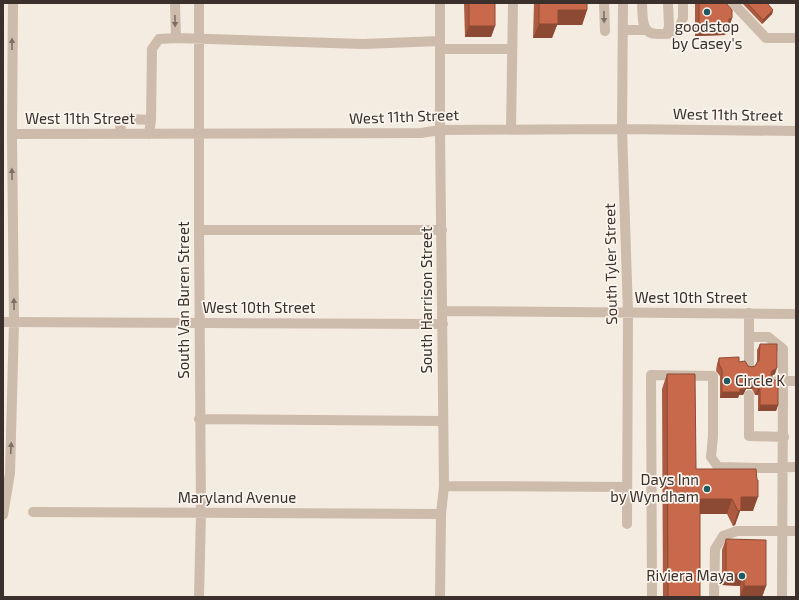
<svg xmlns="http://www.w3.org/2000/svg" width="799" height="600" viewBox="0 0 799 600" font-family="'Exo 2',sans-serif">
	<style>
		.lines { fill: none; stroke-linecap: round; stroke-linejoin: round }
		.minor { stroke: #cdbbac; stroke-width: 10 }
		.wall { fill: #ac5a40 }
		.shaded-wall { fill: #8c4a34 }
		.building { fill: #c8694b; stroke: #8c4a34 }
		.oneway { fill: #7d6f65 }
		.poi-dot { fill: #1f5a5e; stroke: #fbf5ee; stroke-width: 1.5 }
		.labels { text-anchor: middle; stroke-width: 3.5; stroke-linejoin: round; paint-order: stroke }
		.poi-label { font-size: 15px; fill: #3b302b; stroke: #fbf5ee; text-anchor: end }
		.street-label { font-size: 15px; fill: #3b302b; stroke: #fbf5ee }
	</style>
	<rect width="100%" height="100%" fill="#f4ebe1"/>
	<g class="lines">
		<path class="minor" d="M 175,3 L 176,38
			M 604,3 L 605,31
			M 623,3 L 622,129 L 628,313 L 627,524
			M 642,3 C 643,17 640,35 659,34 C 666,34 672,34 678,31 L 683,18 L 683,3
			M 733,3 L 766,38 L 796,38
			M 623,30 L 647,30
			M 667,34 L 669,26 L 668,3
			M 440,49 L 512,49
			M 511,129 L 513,3
			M 12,134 L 421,133 L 440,130 L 622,129 L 796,131
			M 121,134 L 120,122 L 128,119 L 151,120
			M 149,134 L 151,120 L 152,49 L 159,39 L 176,38 L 363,44 L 440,41
			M 199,230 L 442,230
			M 443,311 L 796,314
			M 749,313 L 749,367
			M 3,322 L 443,324
			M 749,337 L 768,337 L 783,349 L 783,381 L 777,381
			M 749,395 L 749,436 L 784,437
			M 199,419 L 443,421
			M 444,486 L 627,487
			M 33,512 L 441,514
			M 3,515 L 10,473 L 14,322 L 12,134 L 13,3
			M 199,597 L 201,513 L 199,230 L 199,3
			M 440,597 L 441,514 L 444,486 L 440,130 L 440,3
			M 652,597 L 651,375 L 713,376 L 713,436 L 711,457 L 718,467 L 762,468 L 796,467
			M 714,597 L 715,549 L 723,536 L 737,531 L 796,531
			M 782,597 L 783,381 L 796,381"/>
	</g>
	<path class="wall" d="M 464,3 L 495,3 L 495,26 L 491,37 L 465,37 Z
		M 534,3 L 587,3 L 587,10 L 582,25 L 557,25 L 552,38 L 533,38 Z
		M 695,3 L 726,3 L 732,18 L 728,30 L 727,30 L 725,35 L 695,36 Z
		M 742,3 L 767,3 L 773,10 L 772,14 L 762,24 Z
		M 760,344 L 775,374 L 771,376 L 778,405 L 776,411 L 758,411 L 758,395 L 755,395 L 752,389 L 746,389 L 743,395 L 739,395 L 738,398 L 720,398 L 720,376 L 716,371 L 717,364 L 719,358 L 739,362 L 748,366 L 752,367 L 755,366 L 757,362 L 757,350 Z
		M 667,374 L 696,469 L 753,511 L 740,511 L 735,525 L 733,526 L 727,514 L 700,514 L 700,597 L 663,597 L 662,389 Z
		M 726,539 L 766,586 L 762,597 L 740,597 L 740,586 L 722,585 L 722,550 Z"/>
	<path class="shaded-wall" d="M 558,10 L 587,10 L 582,25 L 557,25 L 552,38 L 533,38 L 539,24 Z
		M 773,10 L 772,14 L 762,24 L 763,20 Z
		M 732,18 L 728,30 L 727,30 L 725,35 L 695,36 L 699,25 Z
		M 469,26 L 495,26 L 491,37 L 465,37 Z
		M 777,368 L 775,374 L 770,377 L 772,371 Z
		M 748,383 L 754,383 L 752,389 L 746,389 L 743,395 L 739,395 L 738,398 L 720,398 L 722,392 L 740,389 Z
		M 758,389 L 760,389 L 758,395 L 755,395 Z
		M 760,405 L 778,405 L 776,411 L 758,411 Z
		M 741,497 L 758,497 L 753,511 L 740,511 L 735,525 L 733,526 L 738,511 Z
		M 700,499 L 732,499 L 727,514 L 694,514 Z
		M 726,574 L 744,574 L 740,586 L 722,585 Z
		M 744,586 L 766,586 L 762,597 L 740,597 Z"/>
	<path class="building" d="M 469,3 L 495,3 L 495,26 L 469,26 Z
		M 539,3 L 587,3 L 587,10 L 558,10 L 558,24 L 539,24 Z
		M 699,3 L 726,3 L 732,10 L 732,18 L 729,19 L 729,24 L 699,25 Z
		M 747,3 L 767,3 L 773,10 L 763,20 Z
		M 760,344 L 777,344 L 777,368 L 772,371 L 771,375 L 774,380 L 778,381 L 778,405 L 760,405 L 760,389 L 758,389 L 754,383 L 748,383 L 745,389 L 740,389 L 740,392 L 722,392 L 722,370 L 719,364 L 719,358 L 739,357 L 739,362 L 745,361 L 748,366 L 752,367 L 755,366 L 758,361 L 759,361 Z
		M 667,374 L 695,374 L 696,469 L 756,469 L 757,480 L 758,480 L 758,497 L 741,497 L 741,510 L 738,511 L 732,499 L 700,499 L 700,597 L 668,597 Z
		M 726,539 L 766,540 L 766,586 L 744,586 L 744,574 L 726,574 Z"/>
	<defs><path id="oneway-solid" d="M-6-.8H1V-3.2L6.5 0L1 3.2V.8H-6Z"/></defs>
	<g class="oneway">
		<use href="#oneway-solid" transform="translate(604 17) rotate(89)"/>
		<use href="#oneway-solid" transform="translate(175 21) rotate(89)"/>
		<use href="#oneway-solid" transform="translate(12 44) rotate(-90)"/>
		<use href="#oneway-solid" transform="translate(12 174) rotate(-91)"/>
		<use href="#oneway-solid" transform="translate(14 304) rotate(-91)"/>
		<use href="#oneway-solid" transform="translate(11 448) rotate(-87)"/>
	</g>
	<g class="poi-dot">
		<circle cx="707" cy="12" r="4"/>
		<circle cx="727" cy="381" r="4"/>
		<circle cx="707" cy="489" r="4"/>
		<circle cx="742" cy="576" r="4"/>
	</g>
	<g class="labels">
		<g class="poi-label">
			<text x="707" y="32" text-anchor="middle">goodstop<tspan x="707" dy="17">by Casey's</tspan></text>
			<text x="735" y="386" text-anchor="start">Circle K</text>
			<text x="699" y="485">Days Inn<tspan x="699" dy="17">by Wyndham</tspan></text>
			<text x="734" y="581">Riviera Maya</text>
		</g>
		<g class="street-label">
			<text transform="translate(728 115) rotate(1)" y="5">West 11th Street</text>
			<text transform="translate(404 117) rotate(-2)" y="5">West 11th Street</text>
			<text x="80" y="124">West 11th Street</text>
			<text transform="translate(611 264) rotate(-91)" y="5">South Tyler Street</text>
			<text x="691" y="303">West 10th Street</text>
			<text transform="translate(184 300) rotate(-90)" y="5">South Van Buren Street</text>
			<text transform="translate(427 300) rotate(-90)" y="5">South Harrison Street</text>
			<text x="259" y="313">West 10th Street</text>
			<text x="237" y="503">Maryland Avenue</text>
		</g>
	</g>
	<rect width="799" height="600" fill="none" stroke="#3b302b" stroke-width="8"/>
</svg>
